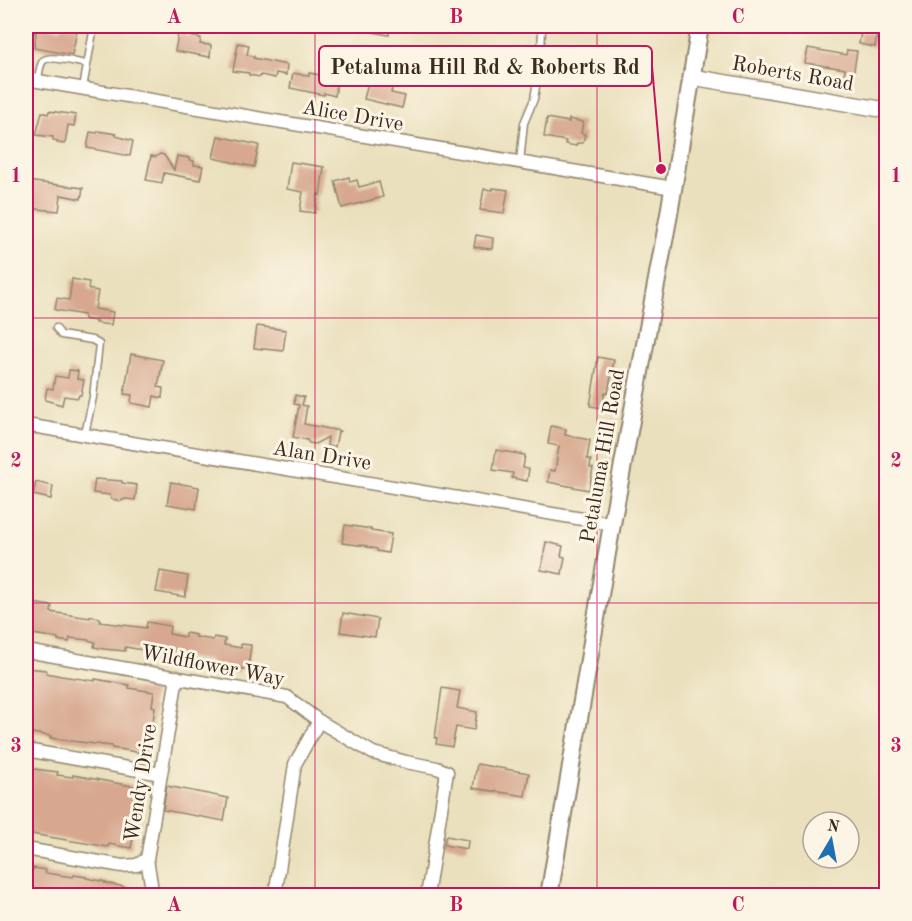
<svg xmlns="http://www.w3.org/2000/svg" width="912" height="921" viewBox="0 0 912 921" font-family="'Old Standard TT',serif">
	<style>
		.building { fill: #d7a88f }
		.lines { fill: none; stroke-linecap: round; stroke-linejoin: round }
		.service-casing { stroke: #92856e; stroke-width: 9 }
		.minor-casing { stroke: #92856e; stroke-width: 15 }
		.tertiary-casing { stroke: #92856e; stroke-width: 18 }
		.secondary-casing { stroke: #92856e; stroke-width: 20 }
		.service { stroke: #fff; stroke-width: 6 }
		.minor { stroke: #fff; stroke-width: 12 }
		.tertiary { stroke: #fff; stroke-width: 15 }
		.secondary { stroke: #fff; stroke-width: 16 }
		.grid { fill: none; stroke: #c2185b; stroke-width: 1.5; stroke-opacity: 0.55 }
		.labels { text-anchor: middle; stroke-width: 6; stroke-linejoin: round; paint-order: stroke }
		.street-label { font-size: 21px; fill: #3b2a1e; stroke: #fcf5e5 }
		.leader { fill: none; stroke: #c2185b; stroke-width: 2 }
		.callout-dot { fill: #c2185b; stroke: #fcf5e5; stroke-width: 2 }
		.callout { fill: #fcf5e5; stroke: #c2185b; stroke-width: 2 }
		.callout-label { font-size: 22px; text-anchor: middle; font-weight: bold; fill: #3b2a1e }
		.neatline { fill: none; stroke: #c2185b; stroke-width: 2 }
		.grid-label { font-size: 20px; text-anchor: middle; font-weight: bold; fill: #c2185b }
	</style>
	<rect width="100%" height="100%" fill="#fcf5e5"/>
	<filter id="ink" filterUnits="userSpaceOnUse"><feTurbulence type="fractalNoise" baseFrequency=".0167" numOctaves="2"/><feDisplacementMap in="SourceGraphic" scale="12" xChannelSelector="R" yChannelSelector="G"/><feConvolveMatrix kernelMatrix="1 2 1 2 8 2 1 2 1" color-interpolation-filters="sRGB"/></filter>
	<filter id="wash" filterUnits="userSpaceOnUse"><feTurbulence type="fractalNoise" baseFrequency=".008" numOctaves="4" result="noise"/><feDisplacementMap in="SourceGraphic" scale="24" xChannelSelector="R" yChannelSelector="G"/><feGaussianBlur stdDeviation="1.35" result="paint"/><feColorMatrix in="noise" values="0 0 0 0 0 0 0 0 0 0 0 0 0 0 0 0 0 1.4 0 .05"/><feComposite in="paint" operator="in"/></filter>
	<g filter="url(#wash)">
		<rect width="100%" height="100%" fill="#eae0bd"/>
		<g id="blocks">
			<path class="building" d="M 26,26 L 44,26 L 61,29 L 62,26 L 78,26 L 72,55 L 34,48 L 36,33 L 26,31 Z
				M 362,26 L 390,26 L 389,35 L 361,30 Z
				M 861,32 L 877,34 L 875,47 L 859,44 Z
				M 178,34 L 201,38 L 200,44 L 211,45 L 210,57 L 175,51 Z
				M 238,43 L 249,45 L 247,55 L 254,56 L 253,58 L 287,65 L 286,75 L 276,73 L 275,78 L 261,75 L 260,77 L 249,75 L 249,73 L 233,71 Z
				M 808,48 L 846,55 L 847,50 L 857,51 L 853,76 L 844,75 L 845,69 L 805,63 Z
				M 293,73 L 309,76 L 309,73 L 320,75 L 320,78 L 337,81 L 335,96 L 324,93 L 324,95 L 290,88 Z
				M 370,74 L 394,80 L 391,93 L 405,96 L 402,108 L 364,99 Z
				M 49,111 L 76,115 L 74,126 L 68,125 L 65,144 L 57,143 L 58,141 L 53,140 L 53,137 L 36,135 L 42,112 L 48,114 Z
				M 547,118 L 569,122 L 569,119 L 583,122 L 581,133 L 585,134 L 583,143 L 577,143 L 576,146 L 565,144 L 566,141 L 544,137 Z
				M 98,131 L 116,134 L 116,136 L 133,141 L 130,156 L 87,148 L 90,132 L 97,133 Z
				M 218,136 L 259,145 L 254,167 L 213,158 Z
				M 160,154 L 164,155 L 174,170 L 177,156 L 189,158 L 189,160 L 194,161 L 194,165 L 203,166 L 200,180 L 164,173 L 162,183 L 146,180 L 151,156 L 156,157 Z
				M 291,162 L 324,167 L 320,195 L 318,194 L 315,213 L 300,211 L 303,192 L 287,189 Z
				M 349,177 L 350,182 L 357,180 L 359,187 L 379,182 L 383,197 L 342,208 L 335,181 Z
				M 26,181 L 83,188 L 81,199 L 61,195 L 59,211 L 26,208 L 28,193 L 26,193 Z
				M 493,188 L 508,190 L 504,213 L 480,210 L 484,189 L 493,190 Z
				M 476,235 L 493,238 L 492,249 L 474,247 Z
				M 72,279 L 89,282 L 88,289 L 98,291 L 95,309 L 113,312 L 111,325 L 95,323 L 96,321 L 84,319 L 84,315 L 55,310 L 57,298 L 69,300 Z
				M 257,326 L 286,330 L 283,351 L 254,348 Z
				M 131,354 L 163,360 L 158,387 L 163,388 L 162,398 L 154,396 L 152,407 L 131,403 L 132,395 L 124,394 Z
				M 598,357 L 614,360 L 608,393 L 605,392 L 602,408 L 590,406 Z
				M 69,370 L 78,371 L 77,379 L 84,380 L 81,395 L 79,395 L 78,398 L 64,396 L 62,405 L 45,400 L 47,388 L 53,389 L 55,376 L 68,378 Z
				M 295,395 L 304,397 L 302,405 L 307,406 L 304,424 L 340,431 L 338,432 L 335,447 L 327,446 L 328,437 L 315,444 L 309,443 L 307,440 L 303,439 L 293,437 L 299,405 L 294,404 Z
				M 551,426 L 566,429 L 565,435 L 590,440 L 587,459 L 591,460 L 590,468 L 593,468 L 589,490 L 548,482 L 550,470 L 555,471 L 559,446 L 548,444 Z
				M 496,450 L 525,455 L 523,468 L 529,469 L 527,481 L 512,478 L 513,473 L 493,470 Z
				M 95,479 L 122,481 L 122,483 L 137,485 L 135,500 L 125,499 L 121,501 L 111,499 L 110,495 L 93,493 Z
				M 36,482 L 53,486 L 51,499 L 33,495 Z
				M 171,482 L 199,487 L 196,509 L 167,504 Z
				M 345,525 L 371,529 L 371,531 L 391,534 L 388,553 L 377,551 L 377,549 L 367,547 L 367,546 L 342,543 Z
				M 546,542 L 563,546 L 561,556 L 565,557 L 562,574 L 541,570 Z
				M 160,571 L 188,576 L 185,597 L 156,592 Z
				M 33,603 L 52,606 L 51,612 L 90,618 L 90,616 L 100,618 L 100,622 L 146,628 L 147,622 L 170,626 L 169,634 L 185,637 L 185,633 L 196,635 L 196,637 L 213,640 L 214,637 L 225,639 L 224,645 L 241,648 L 241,644 L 251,645 L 248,670 L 239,668 L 238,673 L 227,672 L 228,668 L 209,665 L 210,661 L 183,657 L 183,662 L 171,660 L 171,657 L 152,653 L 152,652 L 143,650 L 125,647 L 125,651 L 104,649 L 94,647 L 95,642 L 88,640 L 70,638 L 69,642 L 58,640 L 58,638 L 26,633 L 26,605 L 33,607 Z
				M 343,613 L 378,619 L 375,637 L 340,632 Z
				M 26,668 L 46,670 L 46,673 L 61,676 L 95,681 L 95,679 L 129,685 L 129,688 L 154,692 L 152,706 L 155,707 L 149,750 L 147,749 L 147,754 L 125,750 L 112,748 L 112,746 L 63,740 L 50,738 L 51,736 L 26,732 Z
				M 442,688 L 460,691 L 457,708 L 477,712 L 474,730 L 456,727 L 452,747 L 436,744 L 437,738 L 435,738 Z
				M 477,764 L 529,773 L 525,796 L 473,788 Z
				M 26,768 L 58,772 L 57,775 L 73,777 L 73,775 L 143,788 L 140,810 L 131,809 L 129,825 L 135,826 L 131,848 L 109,844 L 108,847 L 26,833 Z
				M 167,786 L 228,798 L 224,821 L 163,810 Z
				M 446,836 L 468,840 L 467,849 L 444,845 Z
				M 33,868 L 46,870 L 45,873 L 73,877 L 74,875 L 86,877 L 86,878 L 106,882 L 105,883 L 131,888 L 129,896 L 113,896 L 104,894 L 103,896 L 26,896 L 26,869 L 33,870 Z"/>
		</g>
	</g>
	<g filter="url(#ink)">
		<use href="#blocks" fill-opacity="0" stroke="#92856e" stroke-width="1.5"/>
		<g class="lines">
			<g class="service-casing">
				<path id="service" d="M 38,81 C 39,75 39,66 43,61 C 49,54 78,63 87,64
					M 83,88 L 94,26
					M 520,162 L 524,123 L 534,99 L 541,56 L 542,26
					M 56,328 L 61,335 L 92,340 L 99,344 L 93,397 L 85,434"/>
			</g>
			<g class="minor-casing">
				<path id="minor" d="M 26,79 L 673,188
					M 26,425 L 612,524
					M 26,651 L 287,697 L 319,721 L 373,753 L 406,762 L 437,768 L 447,772 L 427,896
					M 26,750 L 161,774
					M 26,849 L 122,866 L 137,865 L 147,859
					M 153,896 L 147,859 L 177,677
					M 275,896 L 295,764 L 319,721"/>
			</g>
			<g class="tertiary-casing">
				<path id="tertiary" d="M 692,77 L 886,110"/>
			</g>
			<g class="secondary-casing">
				<path id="secondary" d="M 549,896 L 612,524 L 669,214 L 700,26"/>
			</g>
			<use href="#service" class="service"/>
			<use href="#minor" class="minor"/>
			<use href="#tertiary" class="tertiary"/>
			<use href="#secondary" class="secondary"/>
		</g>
	</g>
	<path class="grid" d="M 315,26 L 315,896M 597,26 L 597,896M 26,318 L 886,318M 26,603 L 886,603"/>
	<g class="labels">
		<g class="street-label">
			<text transform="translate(793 73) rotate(10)" y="7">Roberts Road</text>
			<text transform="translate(353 115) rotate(10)" y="7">Alice Drive</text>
			<text transform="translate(322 455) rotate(9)" y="7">Alan Drive</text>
			<text transform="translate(602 456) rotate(-80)" y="7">Petaluma Hill Road</text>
			<text transform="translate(213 665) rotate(11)" y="7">Wildflower Way</text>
			<text transform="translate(140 783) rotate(-81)" y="7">Wendy Drive</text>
		</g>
	</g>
	<path class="leader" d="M661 169L652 66"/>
	<circle class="callout-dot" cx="661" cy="169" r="6"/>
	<rect class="callout" x="319" y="46" width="333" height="40" rx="6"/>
	<g class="callout-label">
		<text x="485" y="74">Petaluma Hill Rd &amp; Roberts Rd</text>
	</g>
	<rect width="912" height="921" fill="none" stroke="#fcf5e5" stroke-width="66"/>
	<g transform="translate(831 840) rotate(10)"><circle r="28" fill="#fcf5e5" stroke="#afa495" stroke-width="1.5"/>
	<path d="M0-4.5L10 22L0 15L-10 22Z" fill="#1f6fb2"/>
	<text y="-9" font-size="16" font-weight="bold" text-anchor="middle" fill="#3b2a1e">N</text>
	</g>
	<rect x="33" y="33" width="846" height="855" class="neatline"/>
	<g class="grid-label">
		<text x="174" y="23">A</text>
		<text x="456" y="23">B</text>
		<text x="738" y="23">C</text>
		<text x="16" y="182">1</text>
		<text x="896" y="182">1</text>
		<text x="16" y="467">2</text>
		<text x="896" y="467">2</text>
		<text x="16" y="752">3</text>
		<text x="896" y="752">3</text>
		<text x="174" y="911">A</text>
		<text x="456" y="911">B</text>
		<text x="738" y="911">C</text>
	</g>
</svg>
